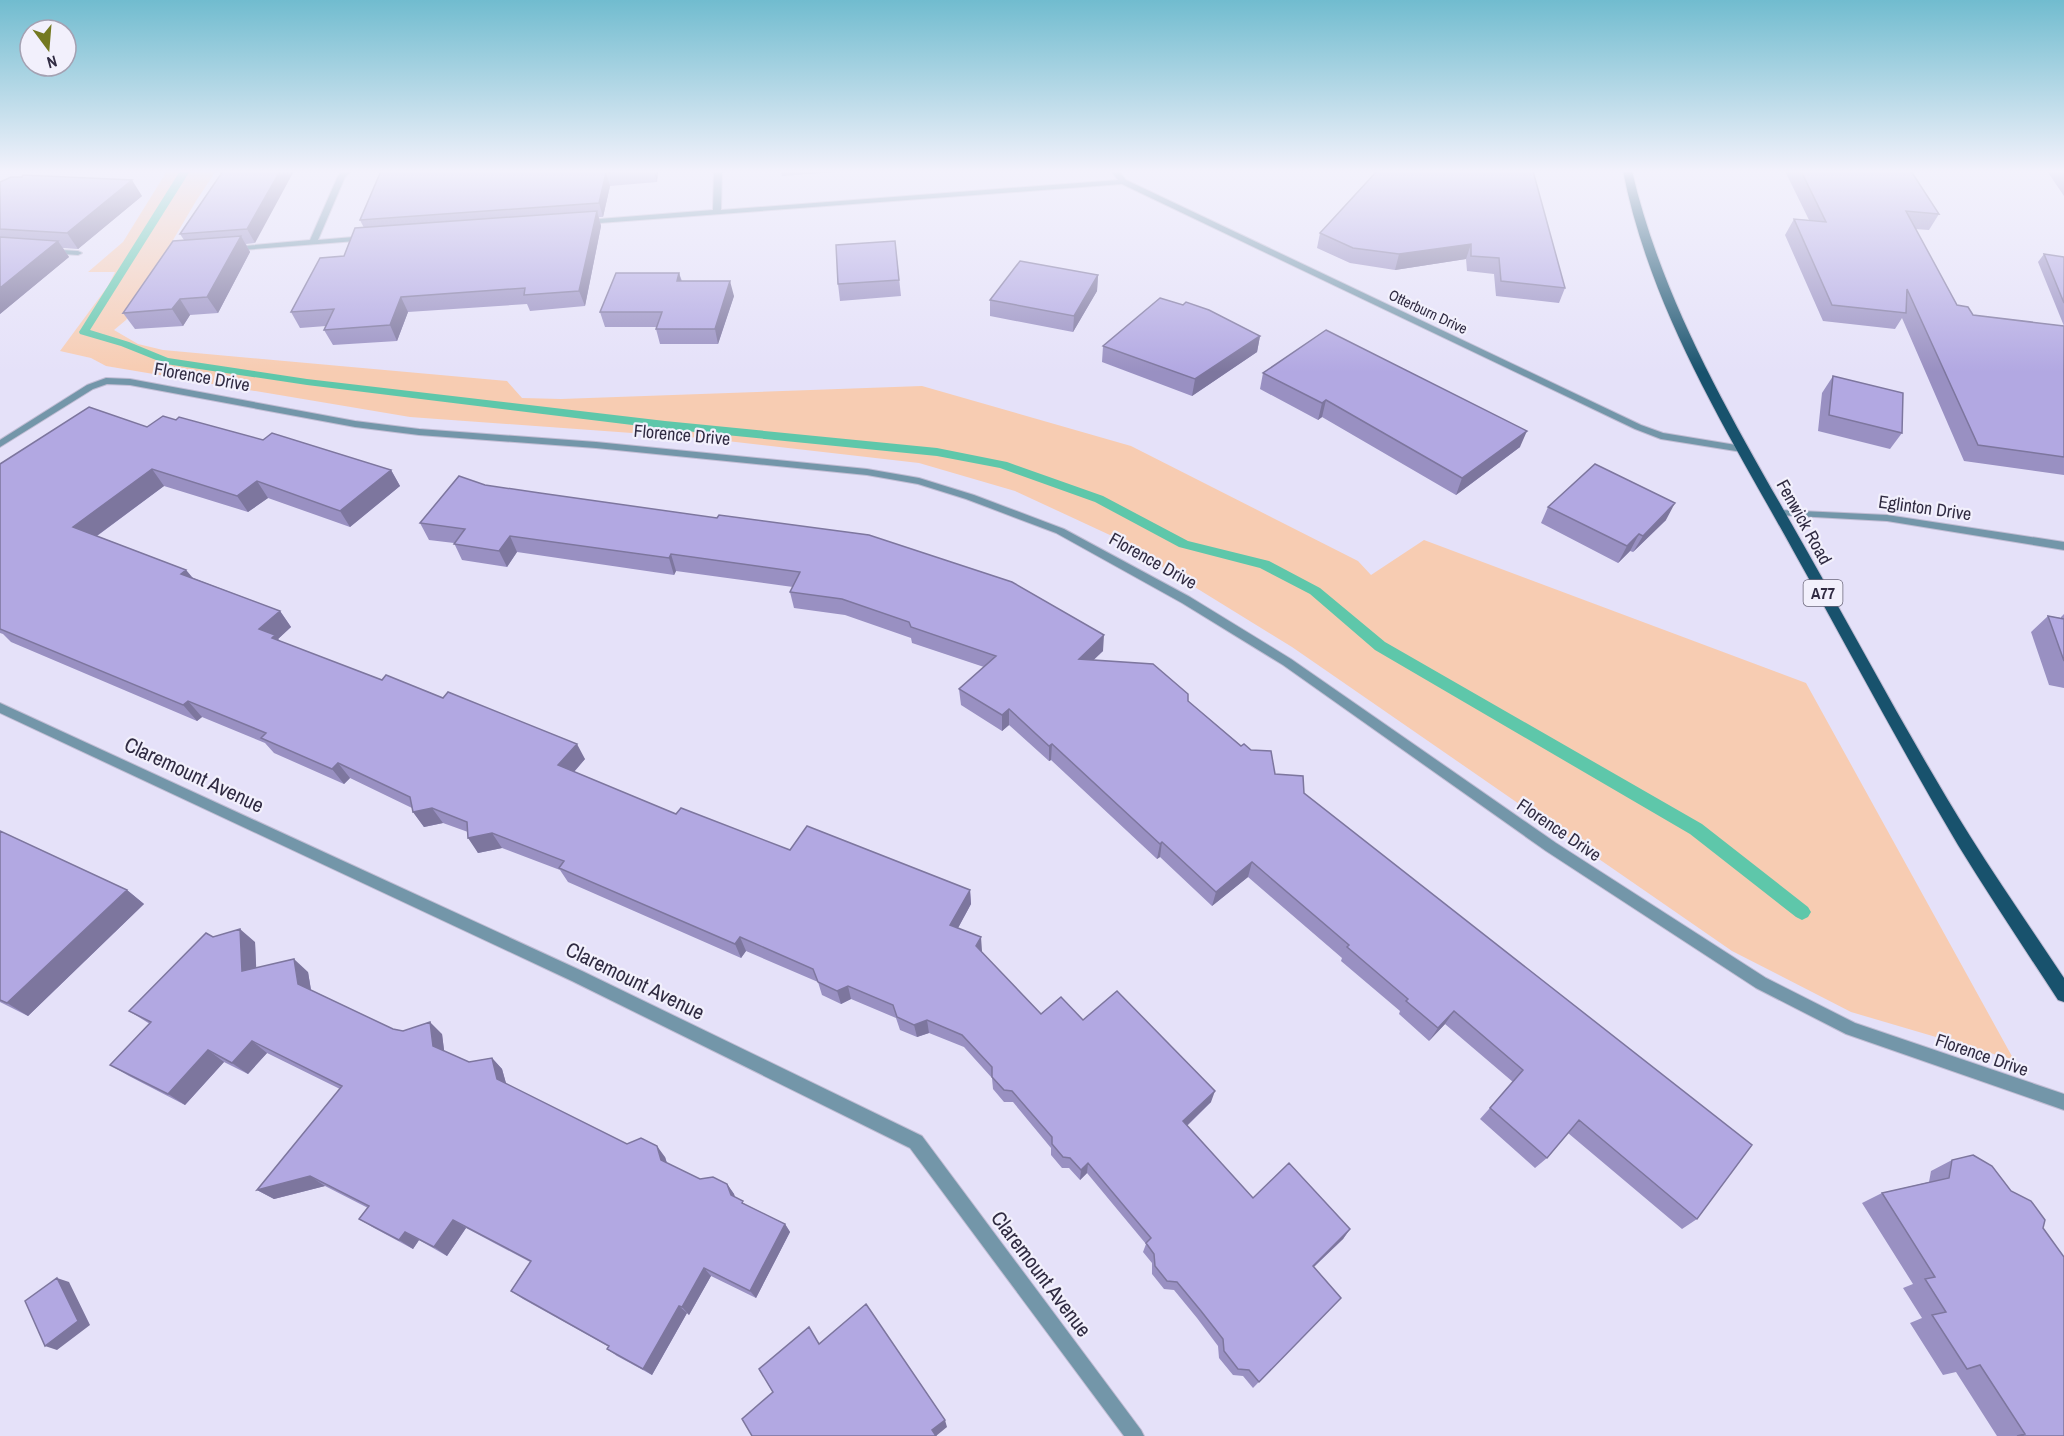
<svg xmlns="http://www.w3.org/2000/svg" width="2064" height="1436" viewBox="0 0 2064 1436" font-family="'Archivo Narrow',sans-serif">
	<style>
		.green { fill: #f7ccb2 }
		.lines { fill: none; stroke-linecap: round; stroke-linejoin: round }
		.stream { fill: #5ec7aa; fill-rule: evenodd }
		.minor-casing { stroke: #c1bdd4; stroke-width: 2 }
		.primary-casing { stroke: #c1bdd4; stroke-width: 2 }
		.minor { fill: #7396a9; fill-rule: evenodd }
		.primary { fill: #18526d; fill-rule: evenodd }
		.wall { fill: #9990c2 }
		.shaded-wall { fill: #7d769e }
		.building { fill: #b2a8e2; stroke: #7d769e; stroke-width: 1.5 }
		.labels { text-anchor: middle; stroke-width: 4.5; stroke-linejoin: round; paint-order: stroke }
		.far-street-label { font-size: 15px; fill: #302b42; stroke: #f2f0fc }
		.shield { fill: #f2f0fc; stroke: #6a667a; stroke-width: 1.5 }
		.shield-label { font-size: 16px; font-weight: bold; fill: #302b42 }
		.street-label { font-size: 18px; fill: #302b42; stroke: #f2f0fc }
		.near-street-label { font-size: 21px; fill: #302b42; stroke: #f2f0fc }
	</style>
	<rect width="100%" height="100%" fill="#e5e1f9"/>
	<path class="green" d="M 167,171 L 216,171 L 196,201 L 126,320 L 114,330 L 138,344 L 163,350 L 507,381 L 522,398 L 561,399 L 922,386 L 1131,446 L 1358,561 L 1371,575 L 1424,540 L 1806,683 L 2014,1060 L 1851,1012 L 1732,951 L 1292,647 L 1112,536 L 1015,491 L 919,463 L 701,438 L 410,417 L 106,366 L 91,358 L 60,351 L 108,286 L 115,272 L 88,272 L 123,242 Z"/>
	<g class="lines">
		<path class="stream" d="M 180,171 L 190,171 L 90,330 L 129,342 L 168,358 L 307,379 L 665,421 L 937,448 L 1007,462 L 1103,496 L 1188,541 L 1269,561 L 1320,588 L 1385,642 L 1702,824 L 1808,907 L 1811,912 L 1808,917 L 1802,920 L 1796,917 L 1690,834 L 1375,650 L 1310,594 L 1260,568 L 1179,547 L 1095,502 L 1000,468 L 937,456 L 665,429 L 307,385 L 166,364 L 121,346 L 80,334 L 79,332 Z"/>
		<g class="minor-casing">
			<path id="minor" d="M 343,171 L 351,171 L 345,177 L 318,240 L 365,236 L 369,238 L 368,240 L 230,251 L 230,247 L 233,247 L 310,240 L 338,176 Z
				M 714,171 L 722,171 L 721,210 L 1118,180 L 1111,171 L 1119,171 L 1126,180 L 1641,425 L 1663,433 L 1742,446 L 1747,449 L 1742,452 L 1661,439 L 1635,429 L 1122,184 L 586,224 L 582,222 L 586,220 L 713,210 Z
				M 46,249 L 78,251 L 82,253 L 78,255 L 49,253 L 45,251 Z
				M 106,378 L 130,379 L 355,421 L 419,429 L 596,442 L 867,469 L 919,478 L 974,495 L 1064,529 L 1190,597 L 1291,659 L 1556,843 L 1766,978 L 1855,1023 L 2064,1094 L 2064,1110 L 1846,1034 L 1756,988 L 1546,851 L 1283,665 L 1182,603 L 1056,533 L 966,499 L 918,484 L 867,475 L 596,448 L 419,435 L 355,427 L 130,385 L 107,384 L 93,389 L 0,447 L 0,440 L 87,385 Z
				M 1780,510 L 1887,515 L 2064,542 L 2064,550 L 1887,521 L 1776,515 L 1775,513 Z
				M 0,703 L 582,971 L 922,1136 L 1141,1430 L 1144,1436 L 1124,1436 L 910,1148 L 572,981 L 0,713 Z"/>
		</g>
		<g class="primary-casing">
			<path id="primary" d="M 1623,171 L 1632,171 C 1664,309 1738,429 1807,551 C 1861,646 1912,743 1970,836 C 2000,884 2033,931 2064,978 L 2064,1002 L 2058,1000 C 2024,948 1990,897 1958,845 C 1901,749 1849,650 1794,552 C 1727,431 1650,309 1623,171 Z"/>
		</g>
		<use href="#minor" class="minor"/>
		<use href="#primary" class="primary"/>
	</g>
	<path class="wall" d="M 223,171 L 255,243 L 246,244 L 250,252 L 218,313 L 190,315 L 183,326 L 135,329 L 123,313 L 184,240 L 180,234 Z
		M 381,171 L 658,171 L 657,182 L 610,186 L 603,217 L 599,217 L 601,226 L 585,306 L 530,311 L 527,304 L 408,312 L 397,341 L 333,345 L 324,330 L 326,326 L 300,328 L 291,312 L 344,256 L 364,228 L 360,220 Z
		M 781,171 L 835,171 L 835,172 L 782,176 Z
		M 1377,171 L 1565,288 L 1559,303 L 1496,296 L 1494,274 L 1467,271 L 1466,259 L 1395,270 L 1350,263 L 1317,248 L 1320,233 Z
		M 1785,171 L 1911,171 L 1939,214 L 1929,230 L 1915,229 L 1957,305 L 1973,315 L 2064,326 L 2038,262 L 2044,254 L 2064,257 L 2064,475 L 1964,461 L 1902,318 L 1895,329 L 1823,321 L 1785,235 L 1794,219 L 1809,220 Z
		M 2047,171 L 2064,171 L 2064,196 Z
		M 0,182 L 142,196 L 78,249 L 63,248 L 69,257 L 0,314 Z
		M 895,241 L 901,296 L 840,301 L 838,284 Z
		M 679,273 L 682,281 L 734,296 L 718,344 L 660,344 L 656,329 L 657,327 L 605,327 L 600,312 Z
		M 1098,275 L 1097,291 L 1073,332 L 990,316 L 990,300 Z
		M 1260,336 L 1257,352 L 1192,396 L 1102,362 L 1103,346 Z
		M 1263,373 L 1520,447 L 1456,495 L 1322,417 L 1318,420 L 1260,389 Z
		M 1833,376 L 1902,433 L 1890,449 L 1818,431 L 1822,393 Z
		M 176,420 L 391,470 L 400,486 L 350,527 L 268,498 L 248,512 L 164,486 L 97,536 L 186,570 L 193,578 L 280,611 L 291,627 L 278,639 L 280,641 L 585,759 L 574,772 L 676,814 L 790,850 L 970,890 L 971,904 L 958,928 L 982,951 L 981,952 L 1041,1014 L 1083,1020 L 1211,1102 L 1187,1126 L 1253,1198 L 1350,1229 L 1343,1239 L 1314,1267 L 1341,1298 L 1253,1388 L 1243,1376 L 1233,1375 L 1219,1358 L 1218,1346 L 1197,1318 L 1174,1290 L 1164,1289 L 1152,1274 L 1152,1263 L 1143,1252 L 1146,1244 L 1087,1173 L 1080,1180 L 1069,1168 L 1062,1168 L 1051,1155 L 1051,1148 L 1013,1102 L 1004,1102 L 993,1089 L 992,1078 L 964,1047 L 929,1033 L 917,1037 L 900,1030 L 896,1018 L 851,999 L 841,1004 L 822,995 L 818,982 L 746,951 L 741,958 L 568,882 L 560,870 L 502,848 L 478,853 L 468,832 L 443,823 L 424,827 L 413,812 L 412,808 L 350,778 L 344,784 L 274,753 L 265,743 L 202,717 L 197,721 L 11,642 L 3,634 L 0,633 L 0,464 Z
		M 485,485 L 1103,651 L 1093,660 L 1188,701 L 1275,774 L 1304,793 L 1697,1219 L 1682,1229 L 1568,1133 L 1547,1158 L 1535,1168 L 1480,1119 L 1513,1082 L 1445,1024 L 1429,1041 L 1399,1014 L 1400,1011 L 1341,961 L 1342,958 L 1248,877 L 1212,906 L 1160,857 L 1157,859 L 1051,760 L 1049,761 L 1009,725 L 1002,731 L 961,705 L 959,689 L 984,667 L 912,643 L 911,638 L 845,615 L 794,608 L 790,592 L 793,587 L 676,571 L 674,575 L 517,552 L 507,567 L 462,560 L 454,543 L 429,540 L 420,523 Z
		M 1548,507 L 1666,520 L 1633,552 L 1630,551 L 1618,563 L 1541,523 Z
		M 2064,614 L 2064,688 L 2049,685 L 2031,632 L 2048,616 L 2061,618 L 2061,617 Z
		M 0,831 L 127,890 L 144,904 L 28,1016 L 0,1002 Z
		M 213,937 L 255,942 L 256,968 L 308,972 L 311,990 L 393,1029 L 403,1031 L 442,1034 L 444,1051 L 469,1062 L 492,1058 L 502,1069 L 506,1084 L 627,1144 L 665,1157 L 667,1163 L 700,1179 L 727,1184 L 734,1194 L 735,1197 L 746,1205 L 785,1224 L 790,1232 L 756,1298 L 711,1276 L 689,1315 L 687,1313 L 652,1375 L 617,1356 L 607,1349 L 609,1347 L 523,1299 L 511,1291 L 530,1262 L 466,1228 L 447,1256 L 419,1240 L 413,1249 L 374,1228 L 359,1219 L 368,1208 L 325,1186 L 274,1199 L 257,1190 L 340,1089 L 267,1053 L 248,1074 L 224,1062 L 185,1105 L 129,1076 L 110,1065 L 150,1024 L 129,1011 Z
		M 1952,1160 L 2011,1191 L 2043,1228 L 2064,1436 L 1997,1436 L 1956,1372 L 1943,1375 L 1910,1323 L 1922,1318 L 1903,1288 L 1913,1284 L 1862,1203 L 1882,1193 L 1929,1182 L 1931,1171 Z"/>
	<path class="shaded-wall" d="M 280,171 L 294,171 L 255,243 L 247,229 Z
		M 654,171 L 658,171 L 657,182 Z
		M 606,173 L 610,186 L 603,217 L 599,203 Z
		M 132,180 L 142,196 L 78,249 L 67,233 Z
		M 597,211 L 601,226 L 585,306 L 579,291 Z
		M 241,236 L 250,252 L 218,313 L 207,297 Z
		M 58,241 L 69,257 L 0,314 L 0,288 Z
		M 1471,244 L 1466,259 L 1395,270 L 1399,254 Z
		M 679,273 L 683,288 L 677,281 Z
		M 1098,275 L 1097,291 L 1073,332 L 1074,316 Z
		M 730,281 L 734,296 L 718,344 L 715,329 Z
		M 401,297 L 408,312 L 397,341 L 390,325 Z
		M 180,299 L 190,315 L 183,326 L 172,309 Z
		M 1260,336 L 1257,352 L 1192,396 L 1195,379 Z
		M 1326,400 L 1322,417 L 1318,420 L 1322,403 Z
		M 1527,431 L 1520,447 L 1456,495 L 1462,478 Z
		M 152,469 L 164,486 L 87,543 L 73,527 Z
		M 391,470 L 400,486 L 350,527 L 340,511 Z
		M 257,481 L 268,498 L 248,512 L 237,496 Z
		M 1675,503 L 1666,520 L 1633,552 L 1643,536 Z
		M 1639,534 L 1630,551 L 1618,563 L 1627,546 Z
		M 510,536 L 517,552 L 507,567 L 499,551 Z
		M 671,554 L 676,571 L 674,575 L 669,558 Z
		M 186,570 L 199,586 L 181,574 Z
		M 280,611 L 291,627 L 278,639 L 287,651 L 259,629 Z
		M 1104,635 L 1103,651 L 1078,675 L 1079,659 Z
		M 188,701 L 202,717 L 197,721 L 183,705 Z
		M 1009,709 L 1009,725 L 1002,731 L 1002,715 Z
		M 577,744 L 585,759 L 566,781 L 558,765 Z
		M 1052,744 L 1051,760 L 1049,761 L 1049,746 Z
		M 338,763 L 350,778 L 344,784 L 332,769 Z
		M 432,808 L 443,823 L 424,827 L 413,812 Z
		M 492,833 L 502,848 L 478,853 L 468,838 Z
		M 1162,842 L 1160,857 L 1157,859 L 1160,844 Z
		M 1252,862 L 1248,877 L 1212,906 L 1216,892 Z
		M 127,890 L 144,904 L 28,1016 L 7,1003 Z
		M 970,890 L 971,904 L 952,939 L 950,925 Z
		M 240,929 L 255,942 L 257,984 L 242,971 Z
		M 740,937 L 746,951 L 741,958 L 735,944 Z
		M 981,937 L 982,951 L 977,960 L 976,946 Z
		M 294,959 L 308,972 L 312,996 L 298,984 Z
		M 848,986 L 851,999 L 841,1004 L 837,991 Z
		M 1454,1011 L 1445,1024 L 1429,1041 L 1438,1028 Z
		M 927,1020 L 929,1033 L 917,1037 L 914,1025 Z
		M 430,1022 L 442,1034 L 445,1057 L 433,1046 Z
		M 252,1041 L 267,1053 L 248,1074 L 232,1063 Z
		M 208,1050 L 224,1062 L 185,1105 L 168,1094 Z
		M 492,1058 L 502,1069 L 508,1090 L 497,1079 Z
		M 1215,1091 L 1211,1102 L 1180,1132 L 1183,1121 Z
		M 657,1146 L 665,1157 L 669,1170 L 661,1160 Z
		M 1088,1163 L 1087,1173 L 1080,1180 L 1081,1170 Z
		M 310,1176 L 325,1186 L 274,1199 L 257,1190 Z
		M 727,1184 L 734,1194 L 737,1204 L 731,1195 Z
		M 453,1220 L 466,1228 L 447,1256 L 434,1247 Z
		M 785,1224 L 790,1232 L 756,1298 L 750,1291 Z
		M 1350,1229 L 1343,1239 L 1306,1274 L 1313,1266 Z
		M 405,1232 L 419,1240 L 413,1249 L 399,1240 Z
		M 704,1268 L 711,1276 L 689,1315 L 682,1307 Z
		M 57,1278 L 69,1282 L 90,1325 L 57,1350 L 45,1346 Z
		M 679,1306 L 687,1313 L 652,1375 L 643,1369 Z
		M 945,1420 L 947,1427 L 936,1436 L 932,1430 Z"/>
	<path class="building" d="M 223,171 L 280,171 L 247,229 L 180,234 Z
		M 381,171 L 624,171 L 606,173 L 599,203 L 360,220 Z
		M 1377,171 L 1533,171 L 1565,288 L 1501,281 L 1499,258 L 1471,256 L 1471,244 L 1399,254 L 1353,248 L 1320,233 Z
		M 1801,171 L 1911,171 L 1939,214 L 1906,211 L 1957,305 L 1968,307 L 1973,315 L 2064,326 L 2064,457 L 1978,445 L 1907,289 L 1906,313 L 1832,305 L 1794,219 L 1826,222 Z
		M 23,175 L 132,180 L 67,233 L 0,229 L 0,182 L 11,177 L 22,177 Z
		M 597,211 L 579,291 L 524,295 L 525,288 L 401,297 L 390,325 L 324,330 L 334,309 L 291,312 L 320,258 L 344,256 L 355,228 Z
		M 241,236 L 207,297 L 180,299 L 172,309 L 123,313 L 173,241 Z
		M 0,237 L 58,241 L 0,288 Z
		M 895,241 L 899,280 L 838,284 L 836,245 Z
		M 2044,254 L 2064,257 L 2064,303 Z
		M 1020,261 L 1098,275 L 1074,316 L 990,300 Z
		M 616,273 L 679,273 L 677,281 L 730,281 L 715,329 L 656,329 L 662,312 L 600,312 Z
		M 1160,298 L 1183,305 L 1186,302 L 1209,310 L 1260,336 L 1195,379 L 1103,346 Z
		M 1326,330 L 1527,431 L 1462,478 L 1326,400 L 1322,403 L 1263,373 Z
		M 1833,376 L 1903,393 L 1902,433 L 1829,415 Z
		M 89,407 L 147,427 L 163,416 L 176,420 L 179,417 L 263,440 L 272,433 L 391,470 L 340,511 L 257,481 L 237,496 L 152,469 L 73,527 L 186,570 L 181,574 L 280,611 L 259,629 L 275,635 L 272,638 L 382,680 L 386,675 L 443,698 L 448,692 L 577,744 L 558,765 L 676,814 L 681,808 L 790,850 L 807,826 L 970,890 L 950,925 L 981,937 L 976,946 L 1041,1014 L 1061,997 L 1083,1020 L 1117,991 L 1215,1091 L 1183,1121 L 1253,1198 L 1289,1163 L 1350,1229 L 1313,1266 L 1341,1298 L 1259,1382 L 1249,1370 L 1238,1369 L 1224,1351 L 1223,1339 L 1201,1311 L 1177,1282 L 1167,1281 L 1155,1266 L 1154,1254 L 1146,1243 L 1151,1238 L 1088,1163 L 1081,1170 L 1070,1158 L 1063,1157 L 1052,1144 L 1052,1137 L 1012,1091 L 1004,1090 L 992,1077 L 992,1067 L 962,1035 L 927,1020 L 914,1025 L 897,1017 L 893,1005 L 848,986 L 837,991 L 818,982 L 813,969 L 740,937 L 735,944 L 559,868 L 564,861 L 492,833 L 468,838 L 467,822 L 432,808 L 413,812 L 410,797 L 338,763 L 332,769 L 261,738 L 266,733 L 188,701 L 183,705 L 0,629 L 0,464 Z
		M 1595,464 L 1675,503 L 1643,536 L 1639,534 L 1627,546 L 1548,507 Z
		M 459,476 L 485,485 L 540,493 L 717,518 L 719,515 L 869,535 L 1012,582 L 1104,635 L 1079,659 L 1153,664 L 1188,694 L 1188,701 L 1241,746 L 1244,744 L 1251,750 L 1271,751 L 1275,774 L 1303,776 L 1304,793 L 1752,1145 L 1697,1219 L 1579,1120 L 1547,1158 L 1490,1108 L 1523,1070 L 1454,1011 L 1438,1028 L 1406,1001 L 1408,999 L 1347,947 L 1349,945 L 1252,862 L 1216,892 L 1162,842 L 1160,844 L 1052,744 L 1049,746 L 1009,709 L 1002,715 L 959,689 L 996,656 L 911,627 L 909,622 L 842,599 L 790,592 L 800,572 L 671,554 L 669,558 L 510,536 L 499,551 L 454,544 L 465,529 L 420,523 Z
		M 2048,616 L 2064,619 L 2064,661 Z
		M 0,831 L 127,890 L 7,1003 L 0,1000 Z
		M 240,929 L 242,971 L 294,959 L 298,984 L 393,1029 L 403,1031 L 430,1022 L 433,1046 L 469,1062 L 492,1058 L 497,1079 L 627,1144 L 641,1138 L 657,1146 L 661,1160 L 700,1179 L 713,1177 L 727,1184 L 731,1195 L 743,1201 L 742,1203 L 785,1224 L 750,1291 L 704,1268 L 682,1307 L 679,1306 L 643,1369 L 607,1349 L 609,1346 L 511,1291 L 531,1261 L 453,1220 L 434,1247 L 405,1232 L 399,1240 L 359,1219 L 369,1206 L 310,1176 L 257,1190 L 342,1086 L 252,1041 L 232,1063 L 208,1050 L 168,1094 L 110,1065 L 151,1022 L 129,1011 L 206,933 L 213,937 Z
		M 1973,1155 L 1992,1166 L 2011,1191 L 2031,1201 L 2045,1220 L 2043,1228 L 2064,1257 L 2064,1436 L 2017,1436 L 2025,1434 L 1980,1365 L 1967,1369 L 1932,1315 L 1946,1312 L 1925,1279 L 1935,1277 L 1882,1193 L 1949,1178 L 1952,1160 Z
		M 57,1278 L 78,1321 L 45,1346 L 25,1301 Z
		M 866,1304 L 945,1420 L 932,1430 L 936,1436 L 752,1436 L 742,1419 L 773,1392 L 759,1369 L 809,1327 L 819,1344 Z"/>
	<linearGradient id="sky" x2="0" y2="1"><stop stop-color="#71bccf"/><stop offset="0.46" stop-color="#f3f2fc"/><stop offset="1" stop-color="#f3f2fc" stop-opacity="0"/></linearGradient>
	<rect width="2064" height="372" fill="url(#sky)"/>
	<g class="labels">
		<g class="far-street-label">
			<text transform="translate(1428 312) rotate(25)" y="5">Otterburn Drive</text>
		</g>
		<rect class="shield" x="1803.5" y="580" width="39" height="26" rx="4.5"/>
		<g class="shield-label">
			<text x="1823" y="599">A77</text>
		</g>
		<g class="street-label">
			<text transform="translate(202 377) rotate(10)" y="6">Florence Drive</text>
			<text transform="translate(682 435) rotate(5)" y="6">Florence Drive</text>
			<text transform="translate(1925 508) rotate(8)" y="6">Eglinton Drive</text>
			<text transform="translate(1804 522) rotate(61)" y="6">Fenwick Road</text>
			<text transform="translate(1153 561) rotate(29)" y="6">Florence Drive</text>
			<text transform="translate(1559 830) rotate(34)" y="6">Florence Drive</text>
			<text transform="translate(1982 1055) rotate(19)" y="6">Florence Drive</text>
		</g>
		<g class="near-street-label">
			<text transform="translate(194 775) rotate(25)" y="7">Claremount Avenue</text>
			<text transform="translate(635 981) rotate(26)" y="7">Claremount Avenue</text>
			<text transform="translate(1041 1274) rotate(53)" y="7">Claremount Avenue</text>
		</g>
	</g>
	<g transform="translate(48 48) rotate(164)"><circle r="28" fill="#f2f0fc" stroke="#a4a1b2" stroke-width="1.5"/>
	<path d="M0-4.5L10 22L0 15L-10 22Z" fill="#747921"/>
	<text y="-9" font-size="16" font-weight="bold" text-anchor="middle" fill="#302b42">N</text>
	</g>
</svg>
